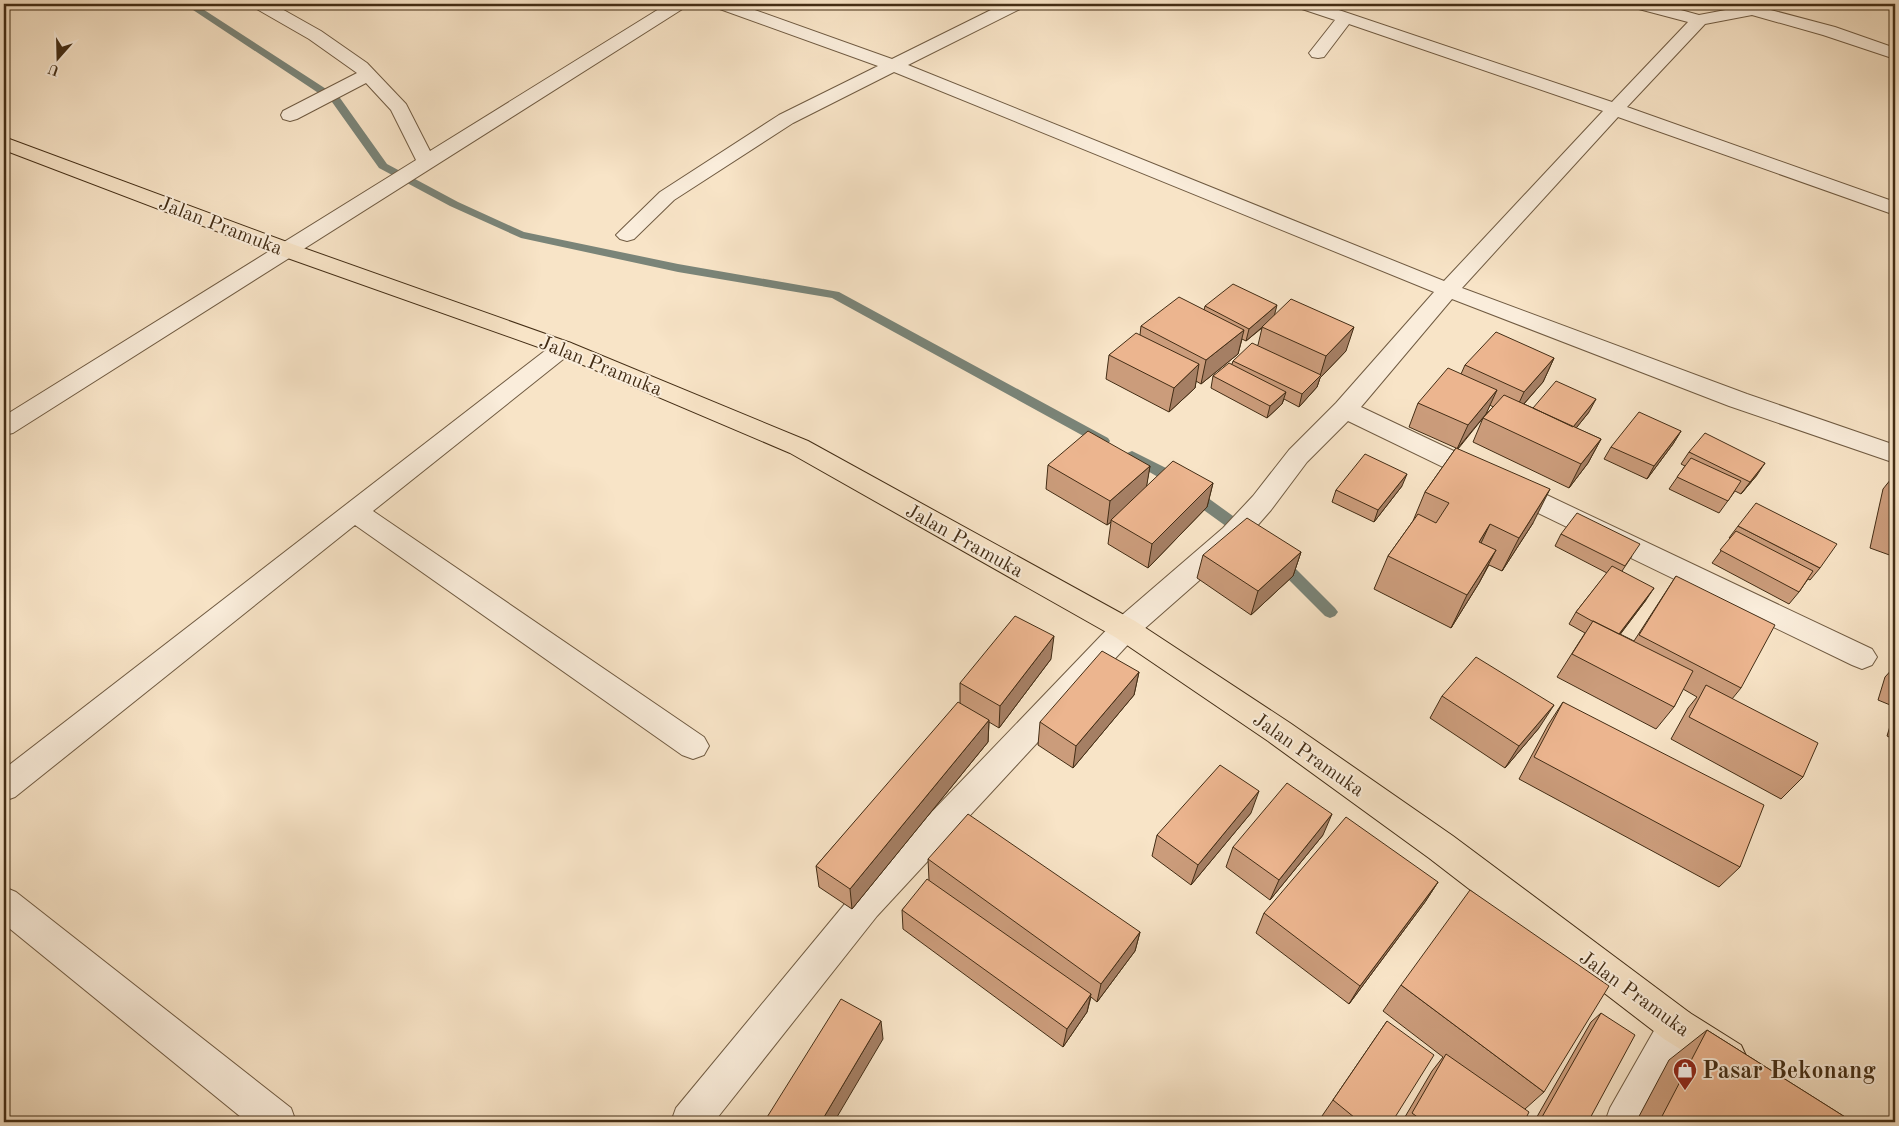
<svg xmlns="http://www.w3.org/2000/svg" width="1899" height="1126" viewBox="0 0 1899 1126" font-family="'Old Standard TT',serif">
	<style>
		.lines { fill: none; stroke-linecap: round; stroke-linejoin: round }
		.stream { fill: #7a8478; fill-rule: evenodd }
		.minor-casing { stroke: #705b42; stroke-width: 2 }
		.major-casing { stroke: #432d15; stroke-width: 2 }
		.minor { fill: #faeddb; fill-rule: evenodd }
		.major { fill: #f8e4c7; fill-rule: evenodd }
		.wall { fill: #cb9c7b; stroke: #432d15; fill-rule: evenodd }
		.shaded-wall { fill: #a57f64; stroke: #432d15 }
		.building { fill: #ecb58f; stroke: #432d15 }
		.labels { text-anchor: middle; stroke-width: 4; stroke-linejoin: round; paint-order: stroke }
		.street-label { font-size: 20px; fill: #432d15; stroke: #faeddb }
		.near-poi-label { font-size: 24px; font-weight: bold; fill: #432d15; stroke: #faeddb; text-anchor: start }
	</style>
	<rect width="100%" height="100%" fill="#f8e4c7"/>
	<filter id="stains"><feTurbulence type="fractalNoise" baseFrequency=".004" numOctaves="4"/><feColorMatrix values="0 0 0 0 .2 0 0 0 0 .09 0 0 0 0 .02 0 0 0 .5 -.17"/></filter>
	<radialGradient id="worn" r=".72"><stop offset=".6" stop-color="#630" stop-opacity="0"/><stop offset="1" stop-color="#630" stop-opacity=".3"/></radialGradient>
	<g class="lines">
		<path class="stream" d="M 184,4 L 195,4 L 340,98 L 387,164 L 458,202 L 524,232 L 678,264 L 839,292 L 1108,438 L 1110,441 L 1108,444 L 1098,444 L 832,298 L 678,272 L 521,238 L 450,206 L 379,168 L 332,102 Z
			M 1132,451 L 1168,469 L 1251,529 L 1253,533 L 1251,537 L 1246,538 L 1241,537 L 1158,477 L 1127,459 L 1125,456 L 1127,453 Z
			M 1280,556 L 1285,558 L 1335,608 L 1338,612 L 1335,616 L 1330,618 L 1325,616 L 1275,566 L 1273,562 L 1275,558 Z"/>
		<g class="minor-casing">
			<path id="minor" d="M 253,4 L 273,4 L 321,31 L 367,63 L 406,104 L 430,151 L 667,4 L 686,4 L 684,8 L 13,433 L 4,435 L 4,416 L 416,160 L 391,110 L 366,83 L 297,119 L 290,121 L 283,119 L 281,115 L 283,111 L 357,73 L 309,39 L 255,8 Z
				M 715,4 L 738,4 L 892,59 L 1003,4 L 1024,4 L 1022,8 L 908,65 L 1444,281 L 1603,111 L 1349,24 L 1324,57 L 1318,58 L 1312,57 L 1309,53 L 1335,20 L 1299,8 L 1297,4 L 1321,4 L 1612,102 L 1688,22 L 1635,8 L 1633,4 L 1659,4 L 1699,15 L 1752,5 L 1835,27 L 1895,48 L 1895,59 L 1823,35 L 1752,15 L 1705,24 L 1627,107 L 1895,202 L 1895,215 L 1618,117 L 1462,288 L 1747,394 L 1895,445 L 1895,463 L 1729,406 L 1452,299 L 1361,407 L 1872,649 L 1877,657 L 1872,665 L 1862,669 L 1852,665 L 1348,421 L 1307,462 L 1271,510 L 1243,542 L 1135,637 L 877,916 L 714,1122 L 671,1122 L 676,1108 L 853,894 L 1115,621 L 1223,528 L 1253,496 L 1289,450 L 1336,403 L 1434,292 L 894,72 L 793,123 L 674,200 L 634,239 L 627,241 L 620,239 L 616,235 L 620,231 L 660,192 L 779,115 L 878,66 L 717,8 Z
				M 563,341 L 571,343 L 575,348 L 571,353 L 373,511 L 704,737 L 709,746 L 704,755 L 693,759 L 682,755 L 355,525 L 15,797 L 4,801 L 4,769 L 555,343 Z
				M 4,887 L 16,892 L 291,1108 L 296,1122 L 247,1122 L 4,924 Z
				M 1677,1008 L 1690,1013 L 1695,1026 L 1645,1122 L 1605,1122 L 1610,1108 L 1664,1013 Z"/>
		</g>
		<g class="major-casing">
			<path id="major" d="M 4,137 L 295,245 L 571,343 L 808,441 L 1135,621 L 1290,723 L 1453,836 L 1690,1013 L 1741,1045 L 1747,1058 L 1741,1071 L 1728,1077 L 1715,1071 L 1664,1039 L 1429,858 L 1268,741 L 1115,637 L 790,453 L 555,353 L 279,255 L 4,150 Z"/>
		</g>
		<use href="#minor" class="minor"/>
		<use href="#major" class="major"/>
	</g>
	<path class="wall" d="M 1205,306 L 1275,315 L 1346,351 L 1320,378 L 1317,387 L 1299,407 L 1284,399 L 1282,404 L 1267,418 L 1211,388 L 1213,376 L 1232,364 L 1233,361 L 1258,345 L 1262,328 L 1246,341 L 1242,339 L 1238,354 L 1201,384 L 1196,381 L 1195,388 L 1169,412 L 1106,379 L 1109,355 L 1140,335 L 1141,326 L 1204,310 Z
		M 1554,358 L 1543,382 L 1524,404 L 1533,408 L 1589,412 L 1576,428 L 1601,439 L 1588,463 L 1569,488 L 1473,442 L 1483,418 L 1458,449 L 1533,523 L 1502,571 L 1489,565 L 1479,583 L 1451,628 L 1374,589 L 1388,556 L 1413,521 L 1425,492 L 1456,448 L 1409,427 L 1418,403 L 1461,374 L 1465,365 ZM 1490,405 L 1493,407 L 1485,415 Z
		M 1681,431 L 1673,444 L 1647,479 L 1604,459 L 1611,447 Z
		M 1689,452 L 1757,475 L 1741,494 L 1735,491 L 1719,513 L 1669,489 L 1685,466 L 1681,464 Z
		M 1048,465 L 1150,466 L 1146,487 L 1213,483 L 1207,507 L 1148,568 L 1108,544 L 1111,522 L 1107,525 L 1046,489 Z
		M 1895,474 L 1895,557 L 1870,548 L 1883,489 Z
		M 1402,486 L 1374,522 L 1332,502 L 1336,490 Z
		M 1738,526 L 1820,568 L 1810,580 L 1808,579 L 1799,592 L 1789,604 L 1712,563 L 1730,539 L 1729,538 Z
		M 1561,534 L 1632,556 L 1622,571 L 1646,600 L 1620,634 L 1634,641 L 1676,576 L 1741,688 L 1732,699 L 1803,777 L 1781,799 L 1671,739 L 1688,708 L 1697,697 L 1683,689 L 1674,707 L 1656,729 L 1557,677 L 1585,633 L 1569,624 L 1576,612 L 1607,573 L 1555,546 Z
		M 1301,552 L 1293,576 L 1251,615 L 1197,578 L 1203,555 Z
		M 1051,659 L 999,728 L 989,722 L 988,742 L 852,909 L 819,887 L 816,866 L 960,703 L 960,683 Z
		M 1895,666 L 1895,707 L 1878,700 L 1885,677 Z
		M 1139,672 L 1134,695 L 1073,768 L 1038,745 L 1040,722 Z
		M 1442,696 L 1539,728 L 1505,768 L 1430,718 Z
		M 1563,702 L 1740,867 L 1719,887 L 1519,779 L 1548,725 Z
		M 1895,710 L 1895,740 L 1887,736 Z
		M 1251,813 L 1191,885 L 1152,856 L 1157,835 Z
		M 1323,835 L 1270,900 L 1226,867 L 1233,847 Z
		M 928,859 L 1140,932 L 1135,951 L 1097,1002 L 1091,997 L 1087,1012 L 1063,1047 L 903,929 L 902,910 L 929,880 Z
		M 1438,882 L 1425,902 L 1349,1004 L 1256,933 L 1264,913 Z
		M 1401,985 L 1544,1092 L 1525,1109 L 1524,1122 L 1402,1122 L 1432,1071 L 1443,1057 L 1383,1011 Z
		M 1601,1013 L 1588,1122 L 1534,1122 L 1591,1022 Z
		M 1387,1021 L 1392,1122 L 1329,1122 L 1322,1116 Z
		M 1707,1030 L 1853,1122 L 1636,1122 L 1669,1060 Z"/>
	<path class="shaded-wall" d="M 1277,305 L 1274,317 L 1246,341 L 1249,329 Z
		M 1354,327 L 1346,351 L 1320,378 L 1317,387 L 1299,407 L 1302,394 L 1320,376 L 1326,356 Z
		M 1244,330 L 1238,354 L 1201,384 L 1206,360 Z
		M 1554,358 L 1543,382 L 1513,416 L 1524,392 Z
		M 1199,364 L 1195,388 L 1169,412 L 1174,388 Z
		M 1497,390 L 1486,414 L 1457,449 L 1468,425 Z
		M 1286,392 L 1282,404 L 1267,418 L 1270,406 Z
		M 1596,399 L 1589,412 L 1565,442 L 1571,429 Z
		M 1681,431 L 1673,444 L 1647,479 L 1654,466 Z
		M 1601,439 L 1588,463 L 1569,488 L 1581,464 Z
		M 1765,463 L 1757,475 L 1741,494 L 1750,482 Z
		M 1150,466 L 1146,490 L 1111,520 L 1111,522 L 1107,525 L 1110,501 Z
		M 1407,474 L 1402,486 L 1374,522 L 1378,510 Z
		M 1213,483 L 1207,507 L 1148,568 L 1152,544 Z
		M 1550,489 L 1533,523 L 1502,571 L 1519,538 Z
		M 1490,524 L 1474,558 L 1479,542 Z
		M 1496,550 L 1479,583 L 1451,628 L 1467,595 Z
		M 1301,552 L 1293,576 L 1251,615 L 1258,591 Z
		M 1654,588 L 1646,600 L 1610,648 L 1618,636 Z
		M 1054,636 L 1051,659 L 999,728 L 1000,706 Z
		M 1139,672 L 1134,695 L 1073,768 L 1076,746 Z
		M 1554,705 L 1539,728 L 1505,768 L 1519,746 Z
		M 989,720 L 988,742 L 852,909 L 850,889 Z
		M 1259,791 L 1251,813 L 1191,885 L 1198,865 Z
		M 1332,814 L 1323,835 L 1270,900 L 1279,880 Z
		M 1438,882 L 1425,902 L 1349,1004 L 1360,986 Z
		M 1140,932 L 1135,951 L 1097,1002 L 1101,984 Z
		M 1091,994 L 1087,1012 L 1063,1047 L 1067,1029 Z
		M 881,1021 L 883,1039 L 834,1122 L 821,1122 Z"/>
	<path class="building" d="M 1233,284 L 1277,305 L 1249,329 L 1205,306 Z
		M 1179,297 L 1244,330 L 1206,360 L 1141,326 Z
		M 1291,299 L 1354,327 L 1326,356 L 1262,327 Z
		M 1496,332 L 1554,358 L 1524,392 L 1465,365 Z
		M 1136,333 L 1199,364 L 1174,388 L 1109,355 Z
		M 1252,343 L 1321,375 L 1302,394 L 1233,361 Z
		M 1229,363 L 1286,392 L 1270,406 L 1213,376 Z
		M 1448,368 L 1497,390 L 1468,425 L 1418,403 Z
		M 1556,381 L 1596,399 L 1573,427 L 1533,408 Z
		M 1504,395 L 1601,439 L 1581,464 L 1483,418 Z
		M 1639,412 L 1681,431 L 1654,466 L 1611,447 Z
		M 1088,431 L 1150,466 L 1110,501 L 1048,465 Z
		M 1705,433 L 1765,463 L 1750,482 L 1689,452 Z
		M 1456,448 L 1550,489 L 1519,538 L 1490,524 L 1479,542 L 1496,550 L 1467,595 L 1388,556 L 1418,514 L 1436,523 L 1449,503 L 1425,492 Z
		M 1365,454 L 1407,474 L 1378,510 L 1336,490 Z
		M 1691,458 L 1741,481 L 1728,501 L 1677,477 Z
		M 1173,461 L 1213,483 L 1152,544 L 1111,520 Z
		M 1895,500 L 1895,526 L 1890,524 Z
		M 1756,503 L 1837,544 L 1820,568 L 1738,526 Z
		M 1577,513 L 1640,544 L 1625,566 L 1561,534 Z
		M 1247,518 L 1301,552 L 1258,591 L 1203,555 Z
		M 1736,531 L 1813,571 L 1799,592 L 1720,550 Z
		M 1612,566 L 1654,588 L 1619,634 L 1593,621 L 1592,621 L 1576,612 Z
		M 1676,576 L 1775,625 L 1741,688 L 1639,635 Z
		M 1015,616 L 1054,636 L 1000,706 L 960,683 Z
		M 1593,621 L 1693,671 L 1674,707 L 1572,654 Z
		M 1102,651 L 1139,672 L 1076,746 L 1040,722 Z
		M 1476,657 L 1554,705 L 1519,746 L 1442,696 Z
		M 1895,670 L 1895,691 L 1890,688 Z
		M 1706,685 L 1818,743 L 1803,777 L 1689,717 Z
		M 958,702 L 989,720 L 850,889 L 816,866 Z
		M 1563,702 L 1764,805 L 1740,867 L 1534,757 Z
		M 1220,765 L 1259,791 L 1198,865 L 1157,835 Z
		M 1287,783 L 1332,814 L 1279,880 L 1233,847 Z
		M 968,814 L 1140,932 L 1101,984 L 928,859 Z
		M 1346,817 L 1438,882 L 1360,986 L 1264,913 Z
		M 927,879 L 1091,994 L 1067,1029 L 902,910 Z
		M 1470,890 L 1609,986 L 1544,1092 L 1401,985 Z
		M 841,999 L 881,1021 L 821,1122 L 764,1122 Z
		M 1601,1013 L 1635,1035 L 1588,1122 L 1549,1122 L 1542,1117 Z
		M 1387,1021 L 1434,1055 L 1392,1122 L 1360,1122 L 1333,1100 Z
		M 1707,1030 L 1853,1122 L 1659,1122 Z
		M 1446,1054 L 1529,1112 L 1524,1122 L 1424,1122 L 1412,1113 Z"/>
	<defs>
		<g id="shop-pin" transform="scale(1.25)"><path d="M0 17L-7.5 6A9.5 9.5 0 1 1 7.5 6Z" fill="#8f2418" stroke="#faeddb"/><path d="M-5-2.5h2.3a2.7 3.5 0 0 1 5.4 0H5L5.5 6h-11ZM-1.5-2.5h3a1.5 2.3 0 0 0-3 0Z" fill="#fff"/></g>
	</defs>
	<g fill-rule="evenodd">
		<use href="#shop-pin" x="1685" y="1070"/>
	</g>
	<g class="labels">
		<g class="street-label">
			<text transform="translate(221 225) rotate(21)" y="7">Jalan Pramuka</text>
			<text transform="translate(601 365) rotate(22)" y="7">Jalan Pramuka</text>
			<text transform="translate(965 540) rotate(29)" y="7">Jalan Pramuka</text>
			<text transform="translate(1309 754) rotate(35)" y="7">Jalan Pramuka</text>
			<text transform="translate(1635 993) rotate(36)" y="7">Jalan Pramuka</text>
		</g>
		<g class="near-poi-label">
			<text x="1702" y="1078">Pasar Bekonang</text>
		</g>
	</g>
	<rect width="1899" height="1126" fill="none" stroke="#f8e4c7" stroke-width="20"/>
	<rect x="5" y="5" width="1889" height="1116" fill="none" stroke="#432d15" stroke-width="2.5"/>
	<rect x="10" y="10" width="1879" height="1106" fill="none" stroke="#432d15"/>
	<g transform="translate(58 58) rotate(200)" stroke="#faeddb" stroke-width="4" paint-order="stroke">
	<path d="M0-4L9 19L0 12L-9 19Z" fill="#432d15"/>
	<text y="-8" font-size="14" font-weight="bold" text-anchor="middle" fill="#432d15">U</text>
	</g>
	<rect width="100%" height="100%" filter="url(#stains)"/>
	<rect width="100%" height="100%" fill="url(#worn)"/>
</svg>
